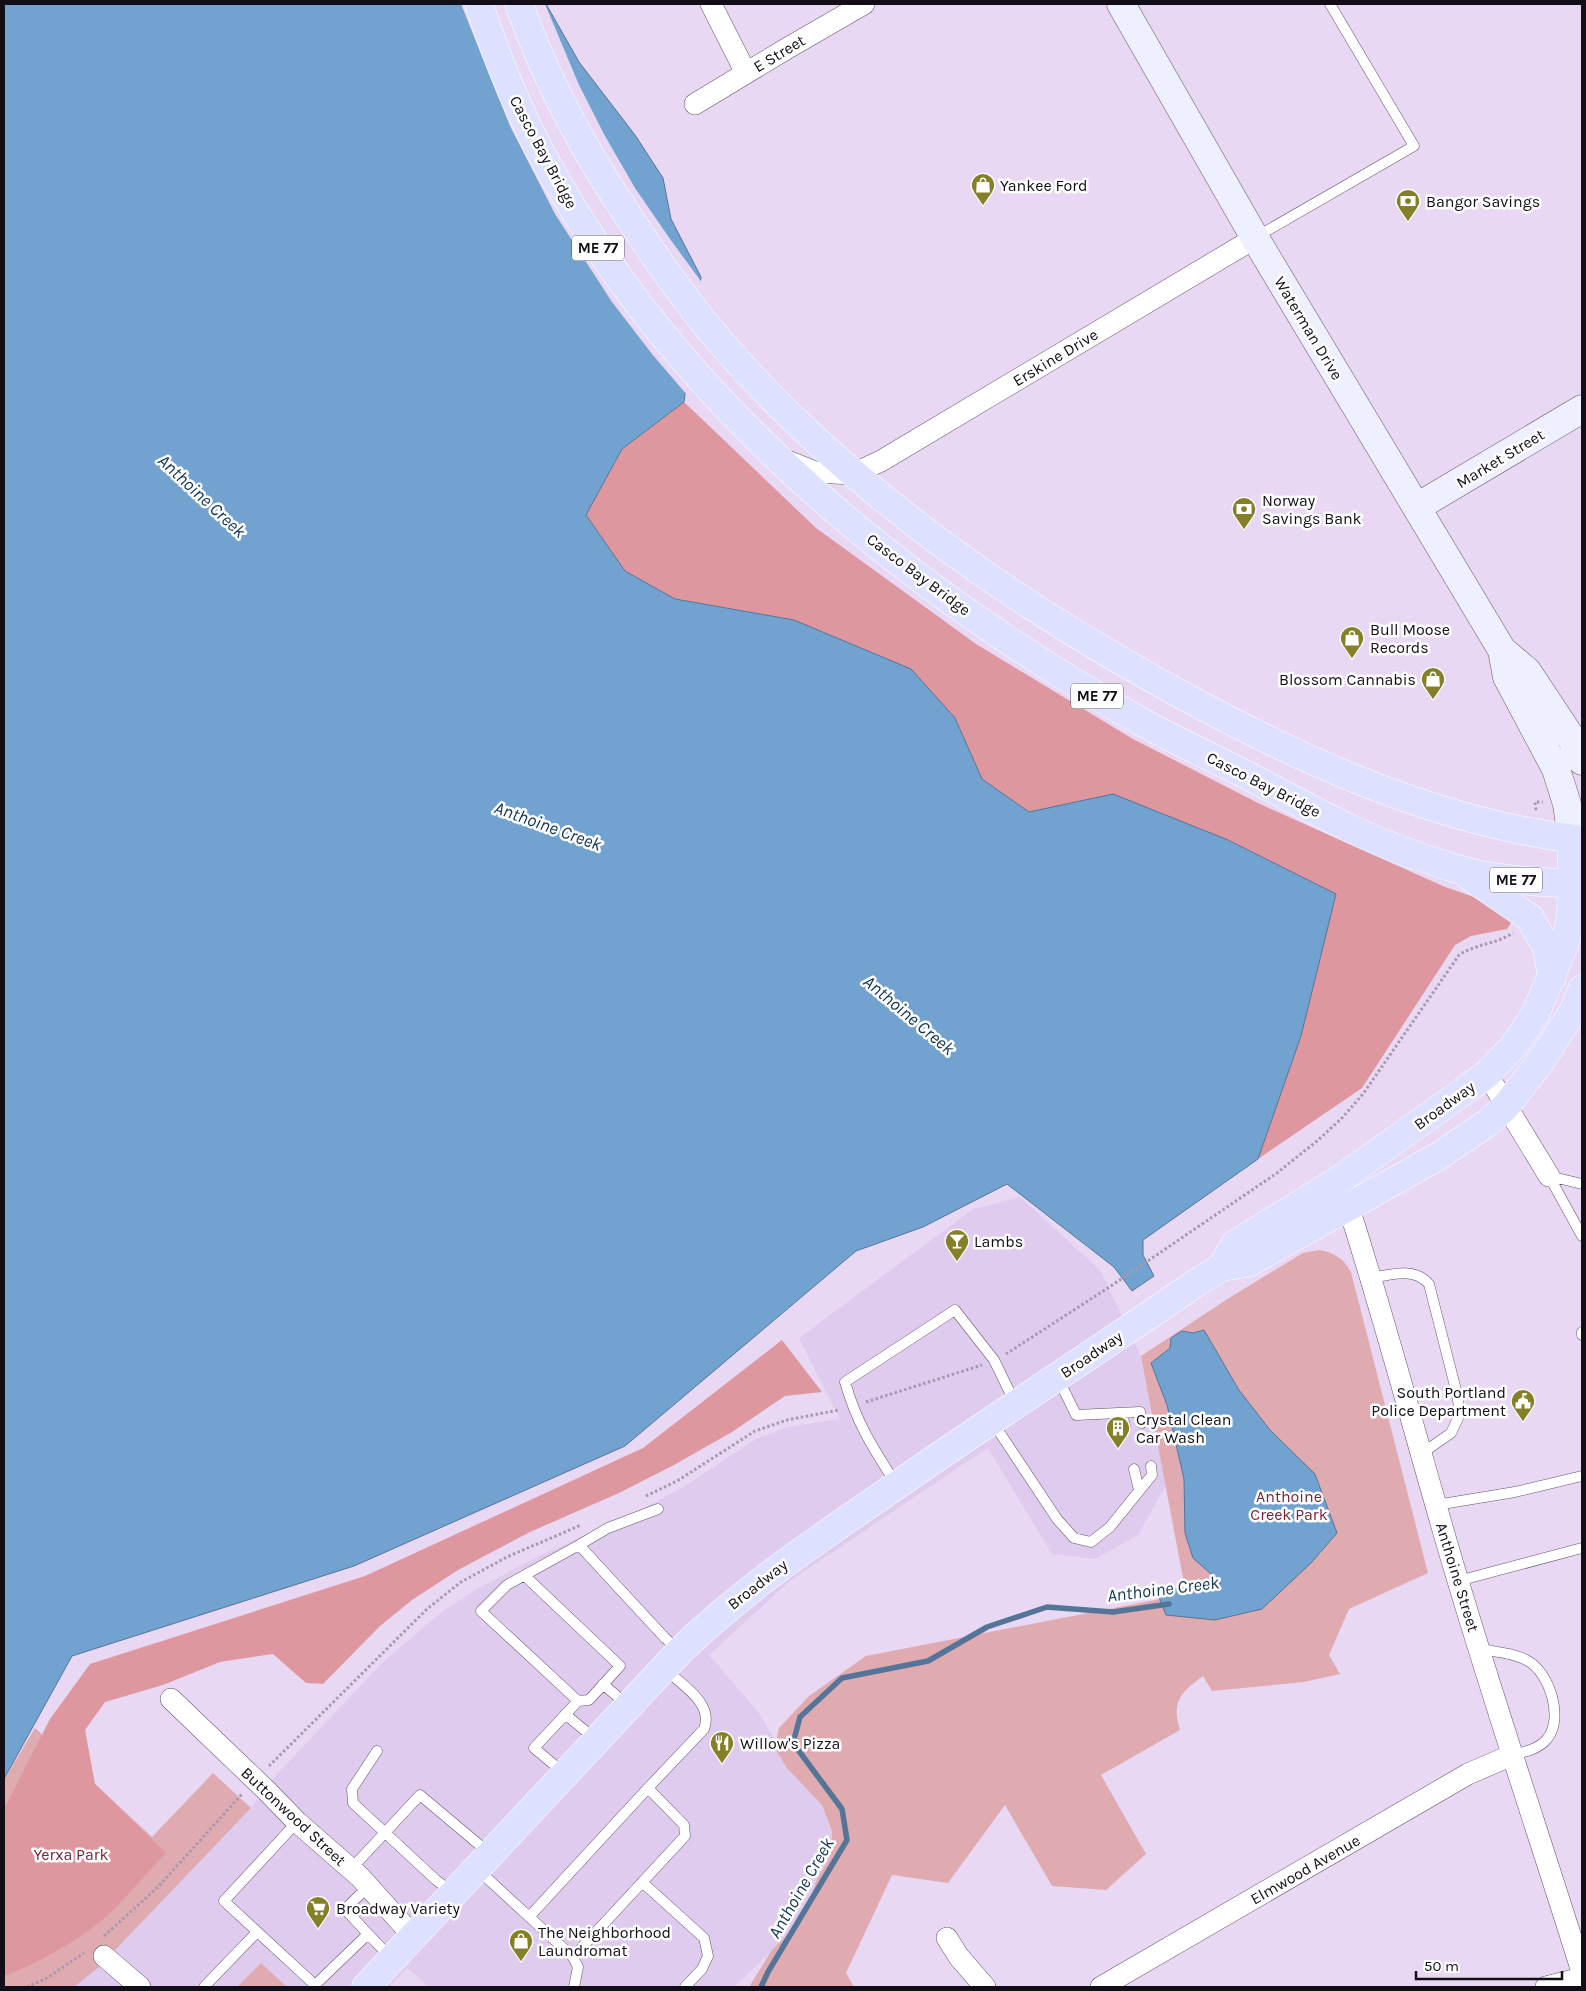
<svg xmlns="http://www.w3.org/2000/svg" width="1586" height="1991" viewBox="0 0 1586 1991" font-family="Karla,sans-serif">
	<style>
		.built { fill: #decbee }
		.green { fill: #e0abb0 }
		.forest { fill: #df979f }
		.water { fill: #71a2d0; stroke: #547598 }
		.pier { fill: #e8d8f4 }
		.lines { fill: none; stroke-linecap: round; stroke-linejoin: round }
		.stream { stroke: #547598; stroke-width: 5.5 }
		.lane-casing { stroke: #60536a; stroke-width: 11 }
		.street-casing { stroke: #60536a; stroke-width: 22 }
		.secondary-casing { stroke: #60536a; stroke-width: 29 }
		.primary-casing { stroke: #fff; stroke-width: 29 }
		.path { stroke: #a699af; stroke-width: 3; stroke-dasharray: 2.5 2.5; stroke-linecap: butt }
		.lane { stroke: #fff; stroke-width: 10 }
		.street { stroke: #fff; stroke-width: 21 }
		.secondary { stroke: #eef0ff; stroke-width: 28 }
		.primary { stroke: #dde1ff; stroke-width: 28 }
		.labels { text-anchor: middle; stroke-width: 5; stroke-linejoin: round; paint-order: stroke }
		.shield { fill: #fff; stroke: #59565c; stroke-width: 1 }
		.shield-label { font-size: 15px; font-weight: bold; fill: #120d16 }
		.street-label { font-size: 16px; fill: #120d16; stroke: #fff }
		.poi-label { font-size: 16px; fill: #120d16; stroke: #fff; text-anchor: start }
		.park-label { font-size: 16px; fill: #782435; stroke: #fff }
		.water-label { font-size: 18px; font-style: italic; fill: #0f3554; stroke: #fff }
	</style>
	<rect width="100%" height="100%" fill="#e8d8f4"/>
	<path class="built" d="M 1020,1197 L 1100,1270 L 1141,1356 L 1166,1485 L 1138,1535 L 1095,1559 L 1052,1554 L 988,1448 L 791,1580 L 709,1655 L 759,1713 L 776,1742 L 777,1752 L 822,1805 L 832,1831 L 833,1840 L 829,1859 L 817,1879 L 809,1903 L 800,1922 L 794,1930 L 734,1987 L 429,1987 L 407,1968 L 389,1987 L 74,1987 L 98,1968 L 251,1808 L 278,1773 L 384,1661 L 443,1611 L 475,1590 L 539,1556 L 626,1517 L 682,1488 L 756,1439 L 787,1427 L 840,1419 L 799,1338 L 973,1209 Z"/>
	<path class="green" d="M 1319,1250 C 1334,1252 1344,1259 1351,1272 L 1428,1573 L 1349,1609 L 1329,1655 L 1340,1674 L 1304,1682 L 1212,1691 L 1203,1676 C 1181,1692 1171,1702 1180,1730 L 1101,1775 L 1146,1854 L 1106,1890 L 1052,1886 L 1005,1805 L 948,1883 L 892,1875 L 846,1973 L 854,1987 L 749,1987 L 772,1950 L 800,1922 L 809,1903 L 817,1879 L 829,1859 L 832,1850 L 832,1831 L 822,1805 L 787,1768 L 777,1752 L 776,1742 L 779,1728 L 809,1696 L 866,1656 L 1186,1594 L 1141,1356 L 1229,1298 L 1303,1253 Z
		M 35,1728 L 152,1837 L 213,1773 L 251,1808 L 98,1968 L 74,1987 L 4,1987 L 4,1780 Z
		M 261,1963 L 287,1987 L 237,1987 Z"/>
	<path class="forest" d="M 684,402 L 816,528 L 976,644 L 1133,739 L 1260,804 L 1445,887 L 1477,898 L 1512,921 L 1507,929 L 1471,936 L 1455,945 L 1362,1088 L 1258,1159 L 1301,1036 L 1335,894 L 1228,840 L 1113,795 L 1029,812 L 982,779 L 955,718 L 794,620 L 675,599 L 625,571 L 586,515 L 622,449 Z
		M 782,1340 L 822,1392 L 785,1396 L 732,1432 L 674,1465 L 619,1493 L 530,1532 L 458,1570 L 412,1600 L 380,1626 L 323,1684 L 306,1683 L 273,1654 L 220,1662 L 163,1685 L 105,1702 L 85,1730 L 95,1784 L 166,1853 C 146,1873 127,1898 106,1917 C 77,1941 39,1963 4,1976 L 4,1809 L 50,1719 L 90,1664 L 365,1576 L 643,1448 Z"/>
	<path class="water" d="M 4,4 L 546,4 L 579,62 L 635,135 L 663,178 L 671,219 L 701,277 L 684,402 L 622,449 L 586,515 L 625,571 L 675,599 L 794,620 L 911,669 L 955,718 L 982,779 L 1029,812 L 1113,794 L 1228,840 L 1336,894 L 1301,1036 L 1258,1159 L 1143,1240 L 1143,1255 L 1154,1276 L 1132,1291 L 1114,1267 L 1007,1184 L 923,1227 L 856,1251 L 625,1446 L 354,1566 L 72,1656 L 4,1779 Z
		M 1204,1330 L 1239,1390 L 1270,1430 L 1315,1474 L 1337,1533 L 1311,1563 L 1262,1609 L 1215,1620 L 1166,1615 L 1156,1590 L 1180,1588 L 1210,1589 L 1221,1583 L 1193,1558 L 1185,1533 L 1184,1479 L 1167,1405 L 1151,1363 L 1170,1348 L 1171,1338 L 1182,1331 L 1193,1333 Z"/>
	<path class="pier" d="M 461,4 L 545,4 L 579,85 L 605,136 L 635,188 L 670,239 L 703,284 L 687,395 L 652,354 L 612,302 L 555,214 L 510,126 Z"/>
	<g class="lines">
		<path class="stream" d="M 761,1987 L 768,1972 L 847,1840 L 842,1809 L 793,1743 L 800,1717 L 842,1678 L 928,1661 L 987,1627 L 1047,1607 L 1113,1612 L 1169,1604"/>
		<g class="lane-casing">
			<path id="lane" d="M 1256,237 L 1414,146 L 1330,4
				M 1549,1176 L 1582,1236
				M 1549,1176 L 1582,1184
				M 1372,1278 C 1392,1274 1414,1267 1429,1284 L 1457,1394 L 1460,1414 L 1451,1433 L 1421,1454
				M 1582,1332 L 1582,1335
				M 1058,1378 L 1076,1415 L 1140,1412 L 1142,1423
				M 1122,1413 L 1125,1427
				M 992,1421 L 1057,1519 L 1074,1538 L 1091,1542 L 1110,1527 L 1152,1475 L 1151,1466
				M 1134,1469 L 1139,1490
				M 896,1484 C 873,1448 857,1424 845,1382 L 955,1310 L 994,1360 L 1015,1403
				M 1436,1505 L 1515,1492 L 1582,1476
				M 579,1545 L 608,1528 L 658,1509
				M 525,1576 L 620,1666 L 589,1700 L 578,1701
				M 1458,1581 L 1582,1548
				M 1480,1649 C 1496,1652 1514,1653 1528,1661 C 1550,1673 1564,1719 1547,1739 C 1539,1749 1524,1752 1512,1755
				M 603,1684 L 627,1705
				M 565,1714 L 595,1739
				M 377,1751 L 352,1789 L 353,1803 L 436,1880 L 452,1892
				M 564,1773 L 534,1748 L 578,1701 L 481,1611 L 507,1585 L 579,1545 L 665,1638 L 679,1650
				M 648,1788 L 704,1729 C 714,1703 682,1685 665,1669
				M 297,1822 L 224,1901 L 315,1985
				M 351,1869 L 420,1795 L 489,1853
				M 477,1869 C 509,1898 541,1928 573,1957 L 685,1836 L 684,1825 L 648,1788 L 529,1917
				M 642,1882 L 704,1938 L 708,1956 L 702,1969 L 685,1987
				M 368,1934 L 345,1909 L 369,1886
				M 573,1957 L 578,1967 L 574,1987
				M 204,1987 L 257,1932
				M 317,1987 L 315,1985 L 368,1934 L 392,1959"/>
		</g>
		<g class="street-casing">
			<path id="street" d="M 711,4 L 746,73
				M 695,104 L 786,49 L 864,4
				M 785,460 L 815,472 L 853,474 L 881,461 L 1255,238
				M 1487,1074 L 1549,1176
				M 1344,1193 C 1380,1302 1409,1413 1441,1523 C 1484,1674 1535,1822 1582,1972
				M 171,1699 L 267,1791 L 297,1822 L 360,1877 L 414,1937
				M 947,1938 L 959,1957 L 985,1987
				M 104,1956 L 140,1987
				M 1101,1987 L 1468,1774 L 1512,1755
				M 1546,1987 L 1582,1978"/>
		</g>
		<g class="secondary-casing">
			<path id="secondary" d="M 1121,4 L 1255,238 L 1502,650 L 1527,671 L 1572,739 L 1582,761
				M 1417,507 L 1582,409
				M 1502,650 L 1507,677 L 1556,769 L 1567,804 L 1572,839"/>
		</g>
		<g class="primary-casing">
			<path id="primary" d="M 479,4 C 498,62 525,127 556,180 C 691,416 914,595 1149,726 C 1177,741 1206,755 1235,769 C 1272,788 1309,809 1347,827 C 1382,844 1420,858 1457,869 C 1497,881 1541,882 1582,884
				M 519,4 C 545,77 582,147 625,211 C 657,261 691,309 730,353 C 857,496 1024,610 1191,700 C 1313,766 1444,824 1582,840
				M 1470,877 L 1530,918 L 1547,948 L 1552,978
				M 1222,1267 L 1235,1244 L 1339,1180 L 1460,1094 L 1487,1074 L 1513,1047 L 1535,1015 L 1565,943 L 1571,917 L 1572,839
				M 366,1987 L 680,1651 C 740,1593 808,1546 877,1499 C 982,1425 1091,1356 1196,1283 L 1222,1267 L 1248,1263 L 1437,1157 L 1489,1122 L 1506,1106 L 1538,1065 L 1574,1010 L 1582,989"/>
		</g>
		<path class="path" d="M 1536,810 L 1535,802 L 1543,802
			M 1006,1354 L 1114,1284 L 1277,1173 L 1317,1141 L 1342,1118 L 1363,1094 L 1459,955 C 1476,944 1496,944 1513,933
			M 866,1402 L 982,1365
			M 646,1496 L 677,1481 L 755,1431 L 787,1420 L 839,1410
			M 269,1766 L 427,1609 L 461,1582 L 507,1557 L 581,1525
			M 104,1936 L 158,1887 L 242,1794
			M 27,1987 L 47,1978 L 84,1953"/>
		<use href="#lane" class="lane"/>
		<use href="#street" class="street"/>
		<use href="#secondary" class="secondary"/>
		<use href="#primary" class="primary"/>
	</g>
	<defs>
		<g id="shop-pin" transform="scale(1.25)"><path d="M0 17L-7.5 6A9.5 9.5 0 1 1 7.5 6Z" fill="#858028" stroke="#fff"/><path d="M-5-2.5h2.3a2.7 3.5 0 0 1 5.4 0H5L5.5 6h-11ZM-1.5-2.5h3a1.5 2.3 0 0 0-3 0Z" fill="#fff"/></g>
		<g id="bank-pin" transform="scale(1.25)"><path d="M0 17L-7.5 6A9.5 9.5 0 1 1 7.5 6Z" fill="#858028" stroke="#fff"/><path d="M-6-4H6V4H-6ZM0-2.3a2.3 2.3 0 1 0 0 4.6a2.3 2.3 0 1 0 0-4.6Z" fill="#fff"/></g>
		<g id="bar-pin" transform="scale(1.25)"><path d="M0 17L-7.5 6A9.5 9.5 0 1 1 7.5 6Z" fill="#858028" stroke="#fff"/><path d="M-6-5H6L.8 .8V4.5H3.5V6h-7V4.5H-.8V.8Z" fill="#fff"/></g>
		<g id="civic-pin" transform="scale(1.25)"><path d="M0 17L-7.5 6A9.5 9.5 0 1 1 7.5 6Z" fill="#858028" stroke="#fff"/><path d="M-.6-6.5H3V-4.5H.6V-3L4-1V1h2V6H-6V1h2V-1L-.6-3ZM-1.2 2.5V6h2.4V2.5Z" fill="#fff"/></g>
		<g id="building-pin" transform="scale(1.25)"><path d="M0 17L-7.5 6A9.5 9.5 0 1 1 7.5 6Z" fill="#858028" stroke="#fff"/><path d="M-4-6H4V6H1V3H-1V6H-4ZM-2.5-4.3h1.7v1.8h-1.7ZM.8-4.3h1.7v1.8H.8ZM-2.5-1h1.7V.8h-1.7ZM.8-1h1.7V.8H.8Z" fill="#fff"/></g>
		<g id="restaurant-pin" transform="scale(1.25)"><path d="M0 17L-7.5 6A9.5 9.5 0 1 1 7.5 6Z" fill="#858028" stroke="#fff"/><path d="M-5-6h1v4h1v-4h1v4h1v-4h1v5L-1.5 .5V6h-2V.5L-5-1ZM5-6V6H3V1.5H1.5Q1.5-4 5-6Z" fill="#fff"/></g>
		<g id="supermarket-pin" transform="scale(1.25)"><path d="M0 17L-7.5 6A9.5 9.5 0 1 1 7.5 6Z" fill="#858028" stroke="#fff"/><path d="M-6-5.5h2.5l.6 2H6L4.5 2H-2.5L-4.4-4H-6ZM-1.5 3.2a1.3 1.3 0 1 0 .1 0ZM3 3.2a1.3 1.3 0 1 0 .1 0Z" fill="#fff"/></g>
	</defs>
	<g fill-rule="evenodd">
		<use href="#shop-pin" x="983" y="185"/>
		<use href="#bank-pin" x="1408" y="201"/>
		<use href="#bank-pin" x="1244" y="509"/>
		<use href="#shop-pin" x="1352" y="638"/>
		<use href="#shop-pin" x="1433" y="679"/>
		<use href="#bar-pin" x="957" y="1241"/>
		<use href="#civic-pin" x="1523" y="1401"/>
		<use href="#building-pin" x="1118" y="1428"/>
		<use href="#restaurant-pin" x="722" y="1743"/>
		<use href="#supermarket-pin" x="318" y="1908"/>
		<use href="#shop-pin" x="521" y="1941"/>
	</g>
	<g class="labels">
		<g class="shield">
			<rect x="572" y="235.5" width="52" height="25" rx="4"/>
			<rect x="1071" y="683.5" width="52" height="25" rx="4"/>
			<rect x="1490" y="867.5" width="52" height="25" rx="4"/>
		</g>
		<g class="shield-label">
			<text x="598" y="253">ME 77</text>
			<text x="1097" y="701">ME 77</text>
			<text x="1516" y="885">ME 77</text>
		</g>
		<g class="street-label">
			<text transform="translate(779 53) rotate(-31)" y="6">E Street</text>
			<text transform="translate(544 152) rotate(62)" y="6">Casco Bay Bridge</text>
			<text transform="translate(1309 328) rotate(59)" y="6">Waterman Drive</text>
			<text transform="translate(1055 357) rotate(-31)" y="6">Erskine Drive</text>
			<text transform="translate(1500 458) rotate(-31)" y="6">Market Street</text>
			<text transform="translate(919 574) rotate(37)" y="6">Casco Bay Bridge</text>
			<text transform="translate(1264 784) rotate(27)" y="6">Casco Bay Bridge</text>
			<text transform="translate(1444 1105) rotate(-36)" y="6">Broadway</text>
			<text transform="translate(1091 1354) rotate(-34)" y="6">Broadway</text>
			<text transform="translate(1458 1577) rotate(73)" y="6">Anthoine Street</text>
			<text transform="translate(757 1584) rotate(-38)" y="6">Broadway</text>
			<text transform="translate(294 1816) rotate(43)" y="6">Buttonwood Street</text>
			<text transform="translate(1305 1869) rotate(-30)" y="6">Elmwood Avenue</text>
		</g>
		<g class="poi-label">
			<text x="1000" y="191">Yankee Ford</text>
			<text x="1426" y="207">Bangor Savings</text>
			<text x="1262" y="506">Norway<tspan x="1262" dy="18">Savings Bank</tspan></text>
			<text x="1370" y="635">Bull Moose<tspan x="1370" dy="18">Records</tspan></text>
			<text x="1416" y="685" text-anchor="end">Blossom Cannabis</text>
			<text x="974" y="1247">Lambs</text>
			<text x="1506" y="1398" text-anchor="end">South Portland<tspan x="1506" dy="18">Police Department</tspan></text>
			<text x="1136" y="1425">Crystal Clean<tspan x="1136" dy="18">Car Wash</tspan></text>
			<text x="740" y="1749">Willow's Pizza</text>
			<text x="336" y="1914">Broadway Variety</text>
			<text x="538" y="1938">The Neighborhood<tspan x="538" dy="18">Laundromat</tspan></text>
		</g>
		<g class="park-label">
			<text x="1289" y="1502">Anthoine<tspan x="1289" dy="18">Creek Park</tspan></text>
			<text x="71" y="1860">Yerxa Park</text>
		</g>
		<g class="water-label">
			<text transform="translate(202 496) rotate(43)" y="6">Anthoine Creek</text>
			<text transform="translate(548 826) rotate(20)" y="6">Anthoine Creek</text>
			<text transform="translate(909 1015) rotate(40)" y="6">Anthoine Creek</text>
			<text transform="translate(1163 1589) rotate(-7)" y="6">Anthoine Creek</text>
			<text transform="translate(801 1888) rotate(-60)" y="6">Anthoine Creek</text>
		</g>
	</g>
	<rect width="1586" height="1991" fill="none" stroke="#120d16" stroke-width="10"/>
	<path d="M1416 1971v8h146v-8" fill="none" stroke="#120d16" stroke-width="2.5"/>
	<text x="1424" y="1971" font-size="15" fill="#120d16" stroke="#ffffff" stroke-width="4" paint-order="stroke">50 m</text>
</svg>
